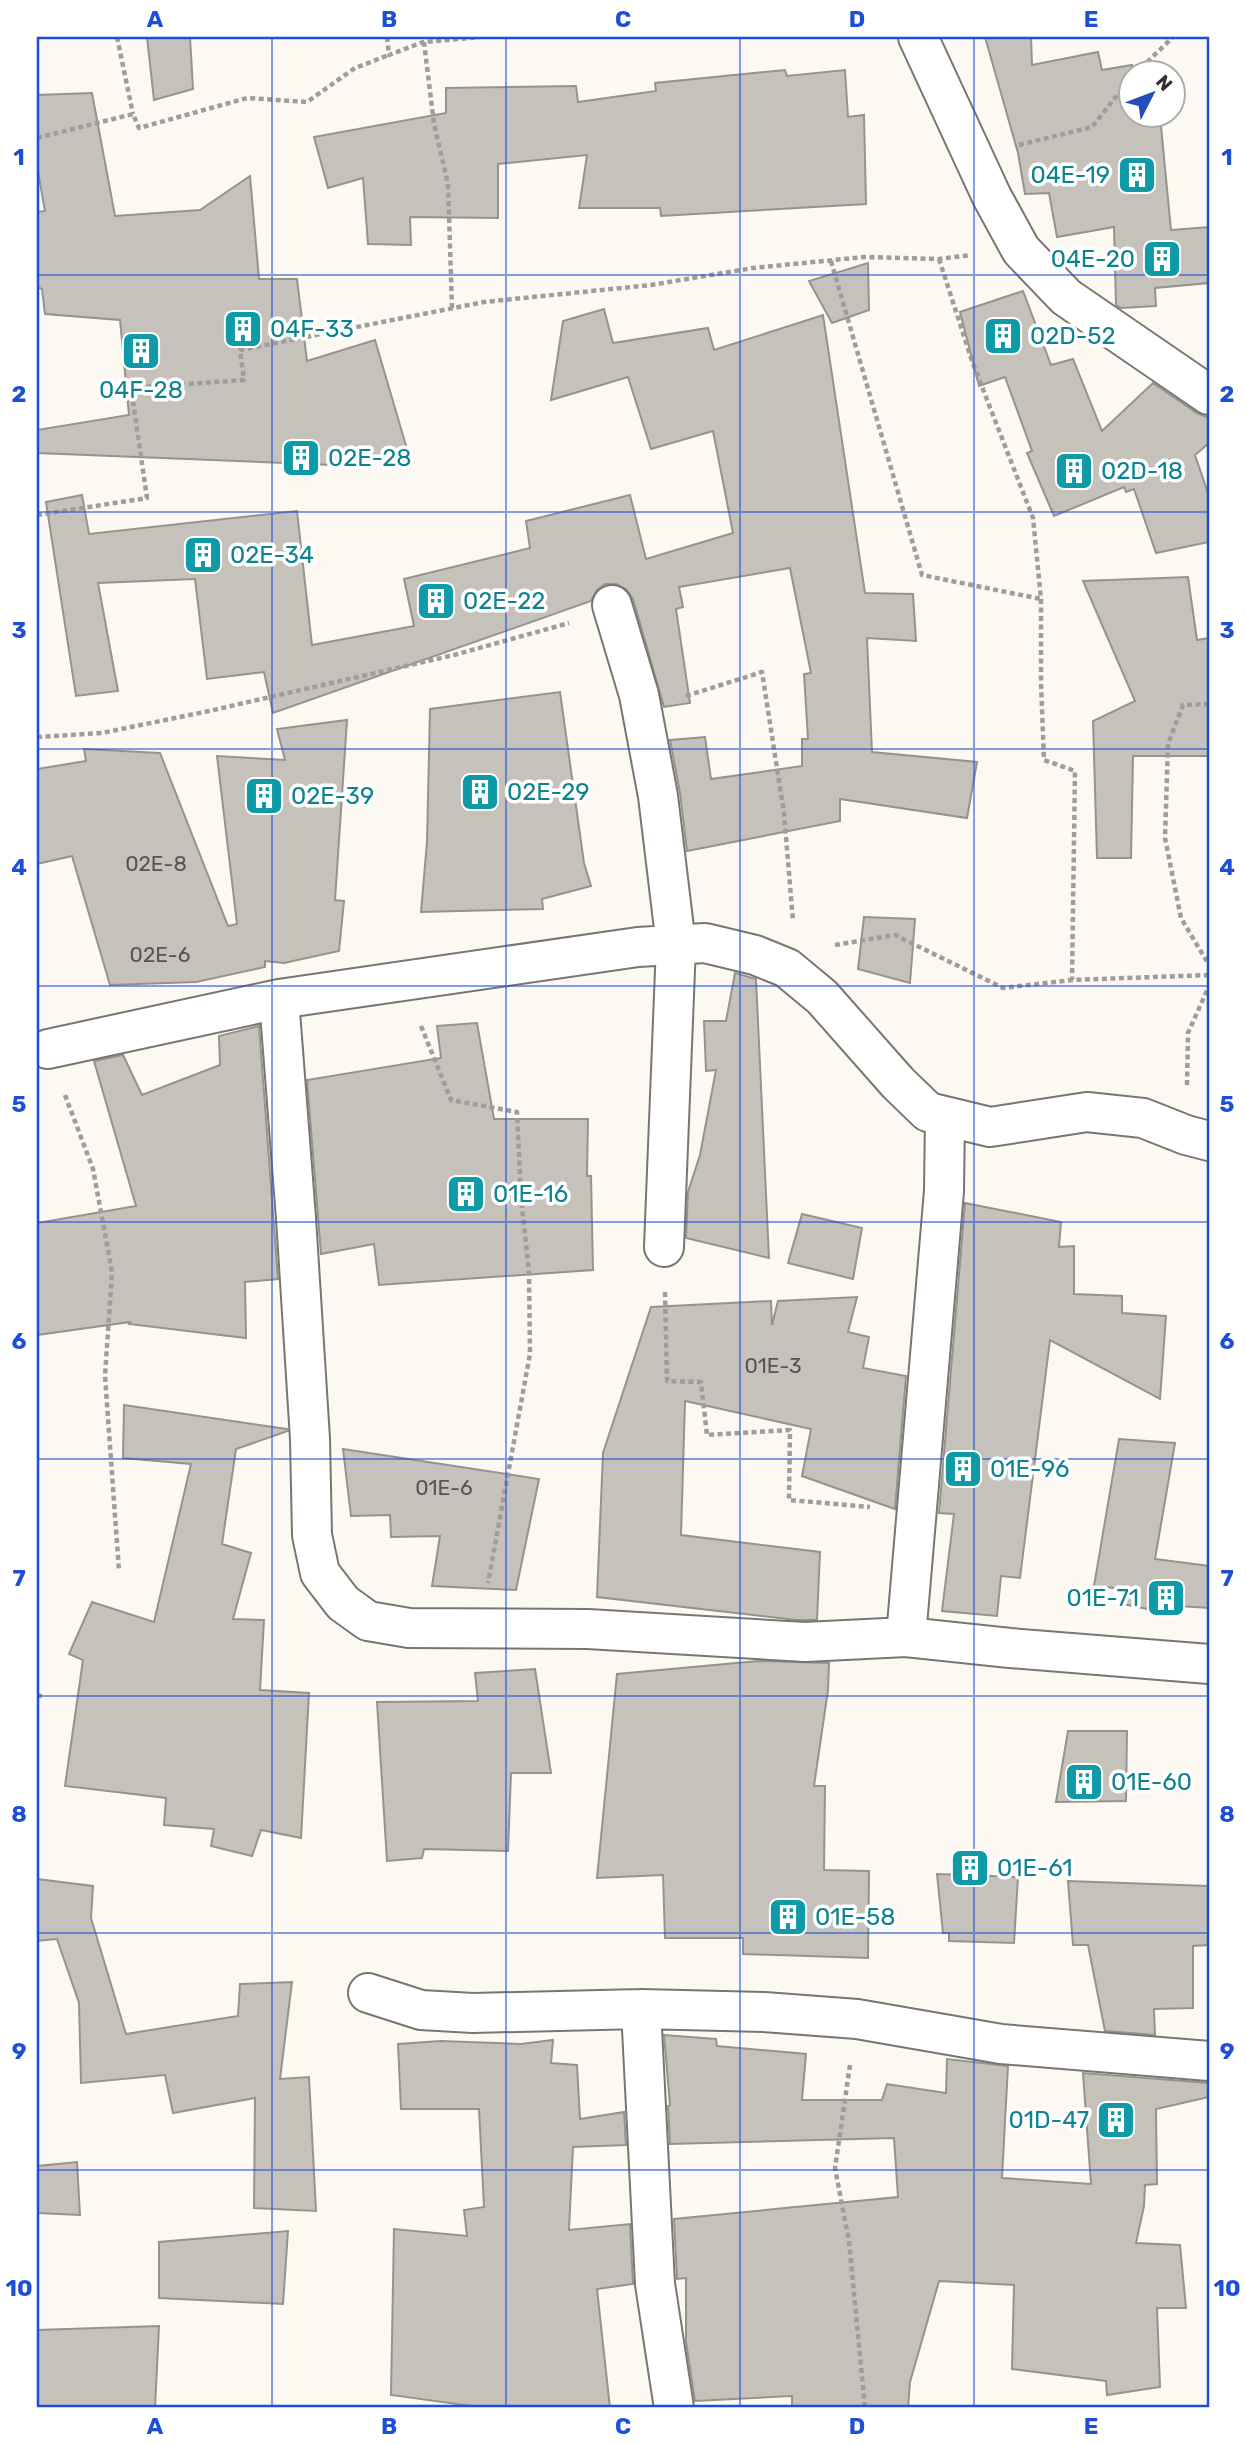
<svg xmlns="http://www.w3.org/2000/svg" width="1246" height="2445" viewBox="0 0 1246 2445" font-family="Rubik,sans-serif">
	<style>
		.building { fill: #c5c2bc; stroke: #96938d; stroke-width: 2 }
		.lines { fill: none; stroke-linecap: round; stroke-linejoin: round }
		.minor-casing { stroke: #797670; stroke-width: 42 }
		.path { stroke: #9f9d99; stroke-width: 4.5; stroke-dasharray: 5 3.5; stroke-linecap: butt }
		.minor { stroke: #fff; stroke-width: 38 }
		.grid { fill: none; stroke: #1d4ed8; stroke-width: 2; stroke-opacity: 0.55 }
		.labels { text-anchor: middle; stroke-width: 7; stroke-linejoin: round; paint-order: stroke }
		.number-label { font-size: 21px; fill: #565452 }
		.culture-label { font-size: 24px; fill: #0d838f; stroke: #fff; text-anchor: start }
		.neatline { fill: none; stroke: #1d4ed8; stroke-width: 2.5 }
		.grid-label { font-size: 23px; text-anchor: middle; font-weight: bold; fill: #1d4ed8 }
	</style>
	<rect width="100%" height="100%" fill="#fcf9f3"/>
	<path class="building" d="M 147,37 L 190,37 L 193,89 L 154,100 Z
		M 985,37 L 1031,37 L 1032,65 L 1098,52 L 1102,70 L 1132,65 L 1134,74 L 1130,74 L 1130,116 L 1160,116 L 1171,230 L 1209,227 L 1209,283 L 1155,288 L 1156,306 L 1121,308 L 1116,305 L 1114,227 L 1057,237 L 1049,193 L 1025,194 L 1018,153 Z
		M 785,70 L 787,76 L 845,70 L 848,117 L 864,115 L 866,204 L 661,216 L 660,208 L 579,208 L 587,155 L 498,164 L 498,218 L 410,217 L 411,245 L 368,244 L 363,178 L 328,188 L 314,137 L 446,113 L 446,88 L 576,86 L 578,102 L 656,91 L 655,83 Z
		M 92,93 L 115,216 L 200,210 L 250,176 L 259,279 L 297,279 L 307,361 L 375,340 L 407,449 L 358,466 L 37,453 L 37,430 L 129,415 L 120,320 L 45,314 L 42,289 L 37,287 L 37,212 L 45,211 L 37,166 L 37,95 Z
		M 868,263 L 869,310 L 832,323 L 809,281 Z
		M 1023,291 L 1051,365 L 1073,359 L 1102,431 L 1153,383 L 1197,413 L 1209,418 L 1209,443 L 1195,455 L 1209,496 L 1209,542 L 1156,553 L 1134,489 L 1126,492 L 1124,487 L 1054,516 L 1027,453 L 1032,451 L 1005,377 L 979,386 L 960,312 Z
		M 604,309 L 613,343 L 708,328 L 714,350 L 823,315 L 865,593 L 913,594 L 916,641 L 867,638 L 872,752 L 977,762 L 967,818 L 840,799 L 840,821 L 687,851 L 680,793 L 670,740 L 705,737 L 711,779 L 802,766 L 802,739 L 808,739 L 804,674 L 811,673 L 790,568 L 679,587 L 683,607 L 676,609 L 690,703 L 664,707 L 633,599 L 626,589 L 616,584 L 605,584 L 597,590 L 591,601 L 273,713 L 264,672 L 207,679 L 195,579 L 98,583 L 118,691 L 76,696 L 46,502 L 82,495 L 89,534 L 297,511 L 312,645 L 414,626 L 404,579 L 530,548 L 526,521 L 630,495 L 646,559 L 733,533 L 713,431 L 651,449 L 628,377 L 551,400 L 563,321 Z
		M 1188,577 L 1197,640 L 1209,638 L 1209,756 L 1133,756 L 1131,858 L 1097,858 L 1093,721 L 1135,701 L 1083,581 Z
		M 560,692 L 584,863 L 591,886 L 542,899 L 543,909 L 421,912 L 427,842 L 430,709 Z
		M 347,720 L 335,900 L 344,901 L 339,951 L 284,963 L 265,961 L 265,967 L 196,982 L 110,985 L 72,856 L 37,864 L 37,769 L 86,761 L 84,749 L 160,753 L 228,926 L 237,924 L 217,756 L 285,760 L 277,729 Z
		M 864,917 L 915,919 L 910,983 L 858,969 Z
		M 735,973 L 756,979 L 769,1258 L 686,1238 L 688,1192 L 700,1155 L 716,1070 L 706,1071 L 704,1021 L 726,1021 Z
		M 477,1023 L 494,1119 L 588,1119 L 587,1176 L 591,1176 L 593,1270 L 379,1285 L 374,1244 L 321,1254 L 307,1080 L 441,1058 L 437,1026 Z
		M 259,1026 L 278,1279 L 245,1282 L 246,1338 L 129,1324 L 130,1322 L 37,1335 L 37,1223 L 136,1206 L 94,1061 L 123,1055 L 142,1095 L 220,1065 L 219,1036 Z
		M 965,1203 L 1061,1222 L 1059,1247 L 1074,1246 L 1074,1294 L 1122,1296 L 1122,1313 L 1166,1316 L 1160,1399 L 1050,1340 L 1020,1578 L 1001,1576 L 997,1616 L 942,1611 L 954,1514 L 939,1513 Z
		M 802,1214 L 862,1228 L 853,1279 L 788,1263 Z
		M 857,1297 L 848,1332 L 869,1337 L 863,1368 L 906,1376 L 895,1509 L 802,1476 L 811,1429 L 685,1401 L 681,1535 L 820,1552 L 817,1620 L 796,1620 L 597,1597 L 603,1453 L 651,1307 L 771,1301 L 772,1325 L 778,1301 Z
		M 124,1405 L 287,1429 L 288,1431 L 236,1449 L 222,1544 L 251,1553 L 233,1619 L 264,1620 L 260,1690 L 309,1693 L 301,1838 L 261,1830 L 252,1856 L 211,1846 L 214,1829 L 164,1825 L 166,1798 L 65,1786 L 83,1660 L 69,1654 L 92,1602 L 154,1622 L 191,1464 L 123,1458 Z
		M 1119,1439 L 1175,1443 L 1155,1559 L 1209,1566 L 1209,1608 L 1178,1606 L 1178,1615 L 1122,1604 L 1124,1589 L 1094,1586 Z
		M 343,1449 L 539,1479 L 516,1590 L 432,1586 L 440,1536 L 391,1537 L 390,1515 L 351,1516 Z
		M 758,1661 L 829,1663 L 828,1690 L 814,1786 L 825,1786 L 824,1870 L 869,1871 L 868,1958 L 743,1954 L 743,1938 L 665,1938 L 663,1875 L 597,1878 L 617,1674 Z
		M 535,1669 L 551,1773 L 511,1773 L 508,1851 L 424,1849 L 422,1858 L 387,1861 L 377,1702 L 478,1701 L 475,1673 Z
		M 1068,1731 L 1127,1731 L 1126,1801 L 1056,1802 Z
		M 937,1874 L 1018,1877 L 1014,1943 L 949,1941 L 949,1933 L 943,1933 Z
		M 37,1879 L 93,1886 L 91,1918 L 126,2034 L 238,2016 L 240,1984 L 292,1982 L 280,2079 L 309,2077 L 316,2211 L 254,2208 L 255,2098 L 173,2113 L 165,2075 L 81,2083 L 79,2003 L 57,1939 L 37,1941 Z
		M 1068,1881 L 1209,1886 L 1209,1945 L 1193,1946 L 1193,2008 L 1154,2009 L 1155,2035 L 1105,2031 L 1088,1945 L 1073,1945 Z
		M 664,2035 L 716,2039 L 717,2046 L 806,2054 L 802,2100 L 882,2100 L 887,2084 L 946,2093 L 947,2059 L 1008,2066 L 1002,2178 L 1091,2184 L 1083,2073 L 1209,2083 L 1209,2097 L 1156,2109 L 1157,2184 L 1145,2185 L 1144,2206 L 1136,2243 L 1180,2245 L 1186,2308 L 1157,2308 L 1160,2387 L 1107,2395 L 1106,2381 L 1012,2369 L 1014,2285 L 939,2281 L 910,2382 L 908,2408 L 792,2408 L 792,2396 L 695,2401 L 686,2342 L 686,2278 L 677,2279 L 674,2219 L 898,2197 L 894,2138 L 670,2144 L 668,2106 L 670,2105 Z
		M 553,2040 L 551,2063 L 577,2065 L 580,2119 L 624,2112 L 626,2145 L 573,2147 L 569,2230 L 630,2224 L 633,2284 L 597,2289 L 610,2408 L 486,2408 L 391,2395 L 394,2229 L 467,2236 L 464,2210 L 484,2207 L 479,2109 L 401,2109 L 398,2044 L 441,2041 L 521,2044 Z
		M 77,2162 L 80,2215 L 37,2213 L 37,2166 Z
		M 288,2231 L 283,2304 L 159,2298 L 159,2242 Z
		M 159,2326 L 155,2408 L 37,2406 L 37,2330 Z"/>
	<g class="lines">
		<g class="minor-casing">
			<path id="minor" d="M 918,37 L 992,197 L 1021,250 L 1066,297 L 1209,395
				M 612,605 L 639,695 L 658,796 L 676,945 L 664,1247
				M 279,999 L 296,1218 L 310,1439 L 312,1535 L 320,1573 L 343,1603 L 368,1621 L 409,1628 L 588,1629 L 805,1642 L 906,1637 L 1010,1648 L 1209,1664
				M 48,1049 L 279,999 L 638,947 L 705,943 L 755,955 L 787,968 L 822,997 L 898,1083 L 928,1112 L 990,1127 L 1087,1112 L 1143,1118 L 1186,1135 L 1209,1141
				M 906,1637 L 944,1191 L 945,1117
				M 368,1993 L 421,2010 L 473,2013 L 641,2009 L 764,2012 L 857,2019 L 1001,2044 L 1209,2061
				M 641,2009 L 655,2284 L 674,2408"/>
		</g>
		<path class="path" d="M 117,37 L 133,114
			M 387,37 L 389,55 L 423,42
			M 1135,74 L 1173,37
			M 37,138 L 133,114 L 139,128 L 247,98 L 307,102 L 355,68 L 389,55
			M 1019,145 L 1092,127 L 1130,79
			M 939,259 L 972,361 L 1033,518 L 1041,599 L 1041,683 L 1044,760 L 1075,771 L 1072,980
			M 831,261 L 922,575 L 1041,599
			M 452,308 L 448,184 L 434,124 L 424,42 L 480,37
			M 37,515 L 147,498 L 131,388 L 244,380 L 240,350 L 484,302 L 651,285 L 753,268 L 864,257 L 939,259 L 971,255
			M 686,696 L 762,672 L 784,813 L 793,921
			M 1209,704 L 1183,705 L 1168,744 L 1165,838 L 1181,918 L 1209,965
			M 37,737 L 102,733 L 209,711 L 454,655 L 569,623
			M 835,945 L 895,935 L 1003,988 L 1072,980 L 1209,975
			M 421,1026 L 451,1100 L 517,1112 L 521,1198 L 529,1271 L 530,1354 L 488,1583
			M 1187,1085 L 1188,1033 L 1209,986
			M 65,1095 L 93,1169 L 112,1272 L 105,1376 L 119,1571
			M 665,1292 L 667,1381 L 701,1382 L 707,1435 L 790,1430 L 789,1500 L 870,1507
			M 37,1695 L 45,1697
			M 850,2065 L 835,2168 L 849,2241 L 865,2408"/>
		<use href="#minor" class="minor"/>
	</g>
	<path class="grid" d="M 272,37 L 272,2408M 506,37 L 506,2408M 740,37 L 740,2408M 974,37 L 974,2408M 37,275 L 1209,275M 37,512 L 1209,512M 37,749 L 1209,749M 37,986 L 1209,986M 37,1222 L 1209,1222M 37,1459 L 1209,1459M 37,1696 L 1209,1696M 37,1933 L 1209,1933M 37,2170 L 1209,2170"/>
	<defs>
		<g id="building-square" transform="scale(2.0125)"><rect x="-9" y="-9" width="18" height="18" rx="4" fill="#0f9aa8" stroke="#fff"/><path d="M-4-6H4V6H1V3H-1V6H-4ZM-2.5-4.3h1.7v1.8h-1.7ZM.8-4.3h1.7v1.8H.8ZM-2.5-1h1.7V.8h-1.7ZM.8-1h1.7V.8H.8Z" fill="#fff"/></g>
	</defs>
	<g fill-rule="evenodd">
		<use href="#building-square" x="1137" y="175"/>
		<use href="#building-square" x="1162" y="259"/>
		<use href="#building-square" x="243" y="329"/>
		<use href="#building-square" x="1003" y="336"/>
		<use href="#building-square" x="141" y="351"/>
		<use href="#building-square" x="301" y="458"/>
		<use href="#building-square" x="1074" y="471"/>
		<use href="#building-square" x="203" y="555"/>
		<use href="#building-square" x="436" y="601"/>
		<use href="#building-square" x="480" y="792"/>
		<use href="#building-square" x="264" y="796"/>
		<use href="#building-square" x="466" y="1194"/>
		<use href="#building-square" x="963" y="1469"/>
		<use href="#building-square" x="1166" y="1598"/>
		<use href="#building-square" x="1084" y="1782"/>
		<use href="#building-square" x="970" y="1868"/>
		<use href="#building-square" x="788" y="1917"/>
		<use href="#building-square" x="1116" y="2120"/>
	</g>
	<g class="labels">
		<g class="number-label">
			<text x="156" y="871">02E-8</text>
			<text x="160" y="962">02E-6</text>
			<text x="773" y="1373">01E-3</text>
			<text x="444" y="1495">01E-6</text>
		</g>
		<g class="culture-label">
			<text x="1110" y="183" text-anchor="end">04E-19</text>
			<text x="1135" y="267" text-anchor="end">04E-20</text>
			<text x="270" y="337">04F-33</text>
			<text x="1030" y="344">02D-52</text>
			<text x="141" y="398" text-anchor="middle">04F-28</text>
			<text x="328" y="466">02E-28</text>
			<text x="1101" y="479">02D-18</text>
			<text x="230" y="563">02E-34</text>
			<text x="463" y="609">02E-22</text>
			<text x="507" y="800">02E-29</text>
			<text x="291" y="804">02E-39</text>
			<text x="493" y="1202">01E-16</text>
			<text x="990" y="1477">01E-96</text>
			<text x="1139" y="1606" text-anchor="end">01E-71</text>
			<text x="1111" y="1790">01E-60</text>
			<text x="997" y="1876">01E-61</text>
			<text x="815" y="1925">01E-58</text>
			<text x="1089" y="2128" text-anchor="end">01D-47</text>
		</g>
	</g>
	<rect width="1246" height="2445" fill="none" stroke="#ffffff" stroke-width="77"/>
	<g transform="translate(1152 94) rotate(48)"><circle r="33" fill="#ffffff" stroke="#adacab" stroke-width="2"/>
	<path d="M0-5L12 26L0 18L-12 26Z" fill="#274cbb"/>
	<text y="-10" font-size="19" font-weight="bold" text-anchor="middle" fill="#31302e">N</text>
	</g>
	<rect x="38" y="38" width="1170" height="2368" class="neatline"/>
	<g class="grid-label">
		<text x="155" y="27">A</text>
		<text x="389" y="27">B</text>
		<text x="623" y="27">C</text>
		<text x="857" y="27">D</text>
		<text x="1091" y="27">E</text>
		<text x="19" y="165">1</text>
		<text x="1227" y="165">1</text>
		<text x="19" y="402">2</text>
		<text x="1227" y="402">2</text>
		<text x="19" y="638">3</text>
		<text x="1227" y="638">3</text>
		<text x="19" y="875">4</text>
		<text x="1227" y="875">4</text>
		<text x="19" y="1112">5</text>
		<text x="1227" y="1112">5</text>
		<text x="19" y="1349">6</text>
		<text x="1227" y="1349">6</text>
		<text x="19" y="1586">7</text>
		<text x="1227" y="1586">7</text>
		<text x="19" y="1822">8</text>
		<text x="1227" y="1822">8</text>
		<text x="19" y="2059">9</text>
		<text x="1227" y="2059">9</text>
		<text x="19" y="2296">10</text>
		<text x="1227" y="2296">10</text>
		<text x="155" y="2434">A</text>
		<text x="389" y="2434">B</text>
		<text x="623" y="2434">C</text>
		<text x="857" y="2434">D</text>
		<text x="1091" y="2434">E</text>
	</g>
</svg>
